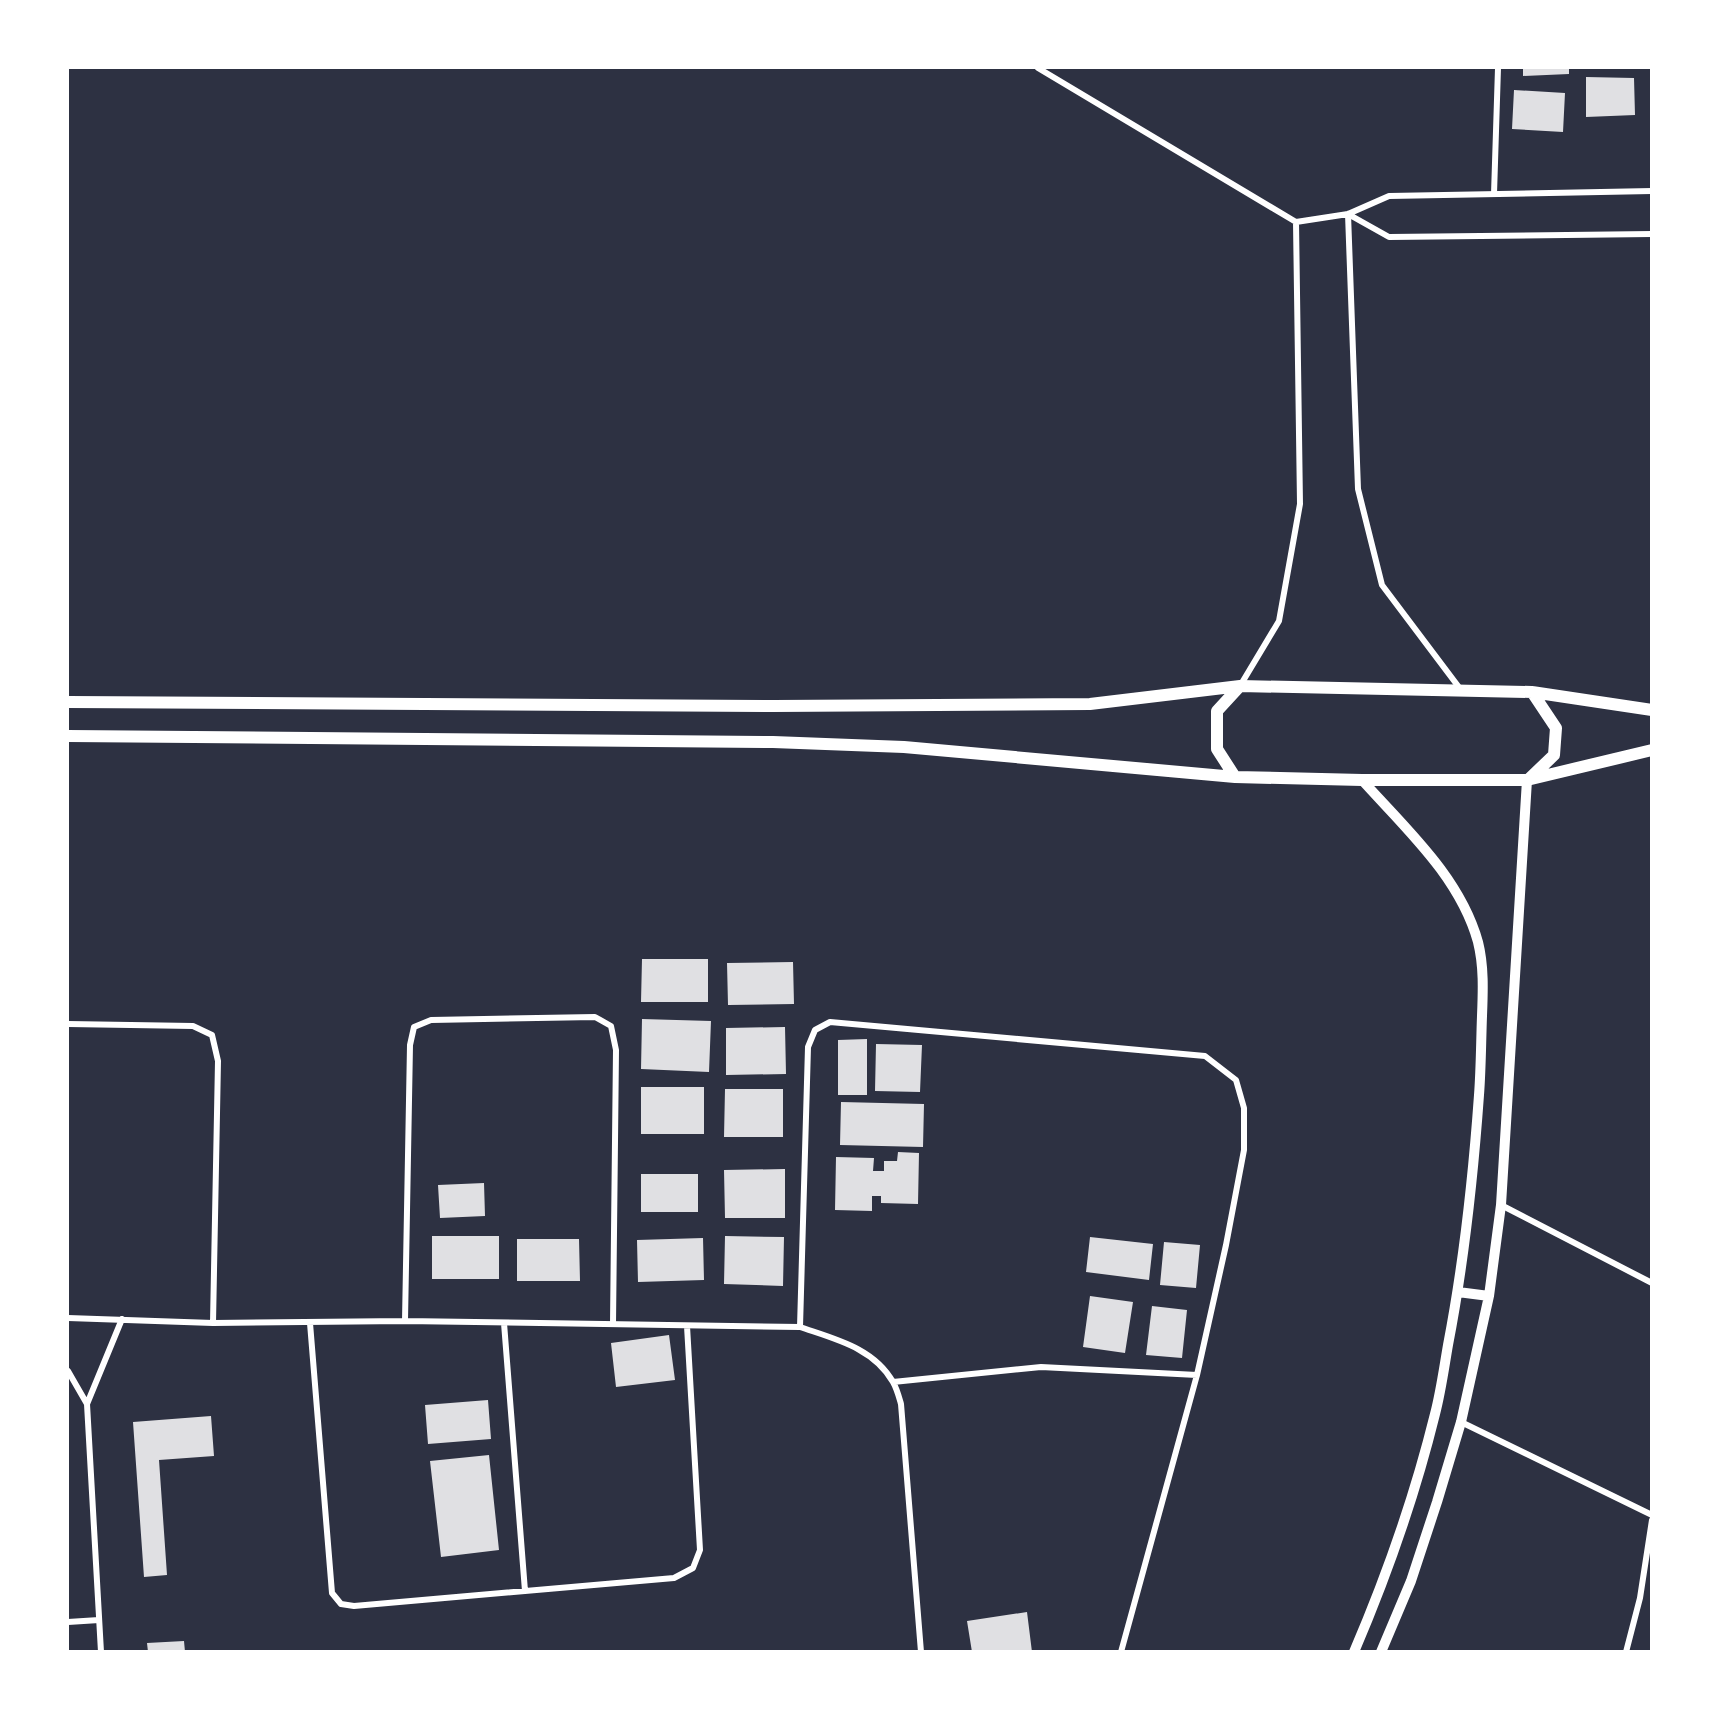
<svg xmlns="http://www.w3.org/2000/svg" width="1719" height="1719" viewBox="0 0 1719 1719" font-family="Rubik,sans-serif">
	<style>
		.building { fill: #e0e0e3 }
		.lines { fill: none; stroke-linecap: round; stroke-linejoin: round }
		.minor { stroke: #fff; stroke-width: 6 }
		.secondary { stroke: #fff; stroke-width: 10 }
		.primary { stroke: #fff; stroke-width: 12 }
	</style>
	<rect width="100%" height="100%" fill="#2d3142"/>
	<path class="building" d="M 1523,68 L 1569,68 L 1569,74 L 1523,76 Z
		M 1586,77 L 1634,78 L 1635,115 L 1586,117 Z
		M 1514,90 L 1565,93 L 1563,132 L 1512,129 Z
		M 642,959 L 708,959 L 708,1002 L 641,1002 Z
		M 793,962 L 794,1004 L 728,1005 L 727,963 Z
		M 642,1019 L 711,1021 L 709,1072 L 641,1069 Z
		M 785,1027 L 786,1074 L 726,1075 L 726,1028 Z
		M 867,1039 L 867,1095 L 838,1095 L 838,1040 Z
		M 876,1044 L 922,1045 L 920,1092 L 875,1091 Z
		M 641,1087 L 704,1087 L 704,1134 L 641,1134 Z
		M 725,1089 L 783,1089 L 783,1137 L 724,1137 Z
		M 841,1102 L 924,1104 L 923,1147 L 840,1145 Z
		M 898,1152 L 919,1153 L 918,1204 L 881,1203 L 881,1196 L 872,1196 L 872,1211 L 835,1210 L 836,1157 L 874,1158 L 873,1171 L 884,1171 L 884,1161 L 897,1161 Z
		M 785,1169 L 785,1218 L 725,1218 L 724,1170 Z
		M 641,1174 L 698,1174 L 698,1212 L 641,1212 Z
		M 484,1183 L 485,1216 L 440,1218 L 438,1185 Z
		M 432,1236 L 499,1236 L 499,1279 L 432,1279 Z
		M 725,1236 L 784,1237 L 783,1286 L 724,1284 Z
		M 1090,1237 L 1153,1244 L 1149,1280 L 1086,1272 Z
		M 703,1238 L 704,1280 L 638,1282 L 637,1240 Z
		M 517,1239 L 579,1239 L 580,1281 L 517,1281 Z
		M 1164,1242 L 1200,1245 L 1196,1288 L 1160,1285 Z
		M 1090,1296 L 1133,1302 L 1125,1353 L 1083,1347 Z
		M 1152,1306 L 1187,1310 L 1182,1358 L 1146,1355 Z
		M 669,1335 L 675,1380 L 616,1387 L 611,1343 Z
		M 488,1400 L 491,1439 L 428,1444 L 425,1405 Z
		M 211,1416 L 214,1456 L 159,1460 L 167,1575 L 144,1577 L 133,1422 Z
		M 489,1455 L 499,1550 L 441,1557 L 430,1461 Z
		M 1027,1612 L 1032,1652 L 972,1652 L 967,1621 Z
		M 184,1641 L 185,1652 L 148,1652 L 147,1643 Z"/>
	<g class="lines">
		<path class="minor" d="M 1038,68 L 1296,222 L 1348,214 L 1389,196 L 1652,191
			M 1494,194 L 1498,68
			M 1348,214 L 1358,489 L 1382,585 L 1461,690
			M 1348,214 L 1389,237 L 1652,234
			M 1240,686 L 1279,621 L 1300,504 L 1296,222
			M 68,1024 L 193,1026 L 212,1035 L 218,1061 L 213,1323
			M 1501,1205 L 1652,1283
			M 68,1318 L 213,1323 L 405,1321 L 800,1327 C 835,1339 874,1348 893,1382 C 897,1389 899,1397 901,1404 L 921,1652
			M 405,1321 L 410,1045 L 414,1027 L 431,1020 L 595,1017 L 611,1026 L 616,1050 L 613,1324
			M 310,1323 L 332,1593 L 341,1604 L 354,1606 L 674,1578 L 693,1568 L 700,1550 L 687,1326
			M 504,1323 L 525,1591
			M 800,1327 L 808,1047 L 815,1030 L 830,1022 L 1205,1056 L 1236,1080 L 1244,1108 L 1244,1150 L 1226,1245 L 1197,1375 L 1121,1652
			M 68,1371 L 87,1404
			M 893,1382 L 1041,1367 L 1197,1375
			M 1461,1422 L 1652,1515
			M 68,1622 L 99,1620
			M 101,1652 L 87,1404 L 122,1319
			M 1626,1652 L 1640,1598 L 1652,1520"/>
		<path class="secondary" d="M 1458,1292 L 1489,1296
			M 1354,1652 C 1387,1575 1415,1495 1435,1414 C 1441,1391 1444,1368 1448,1345 C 1464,1262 1473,1179 1479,1095 C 1481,1069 1481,1042 1482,1016 C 1483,991 1484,966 1478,942 C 1460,877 1406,829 1362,780
			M 1381,1652 L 1411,1581 L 1437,1502 L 1461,1422 L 1489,1296 L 1501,1205 L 1527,780"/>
		<path class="primary" d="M 68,702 L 774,706 L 1090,704 L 1240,686 L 1532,692 L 1652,710
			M 68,736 L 773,742 L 904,747 L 1235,777 L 1362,780 L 1527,780 L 1652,750
			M 1235,777 L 1217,749 L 1217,711 L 1240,686
			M 1528,780 L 1554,755 L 1556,728 L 1532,692"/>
	</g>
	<rect width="1719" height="1719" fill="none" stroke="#ffffff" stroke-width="138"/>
</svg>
